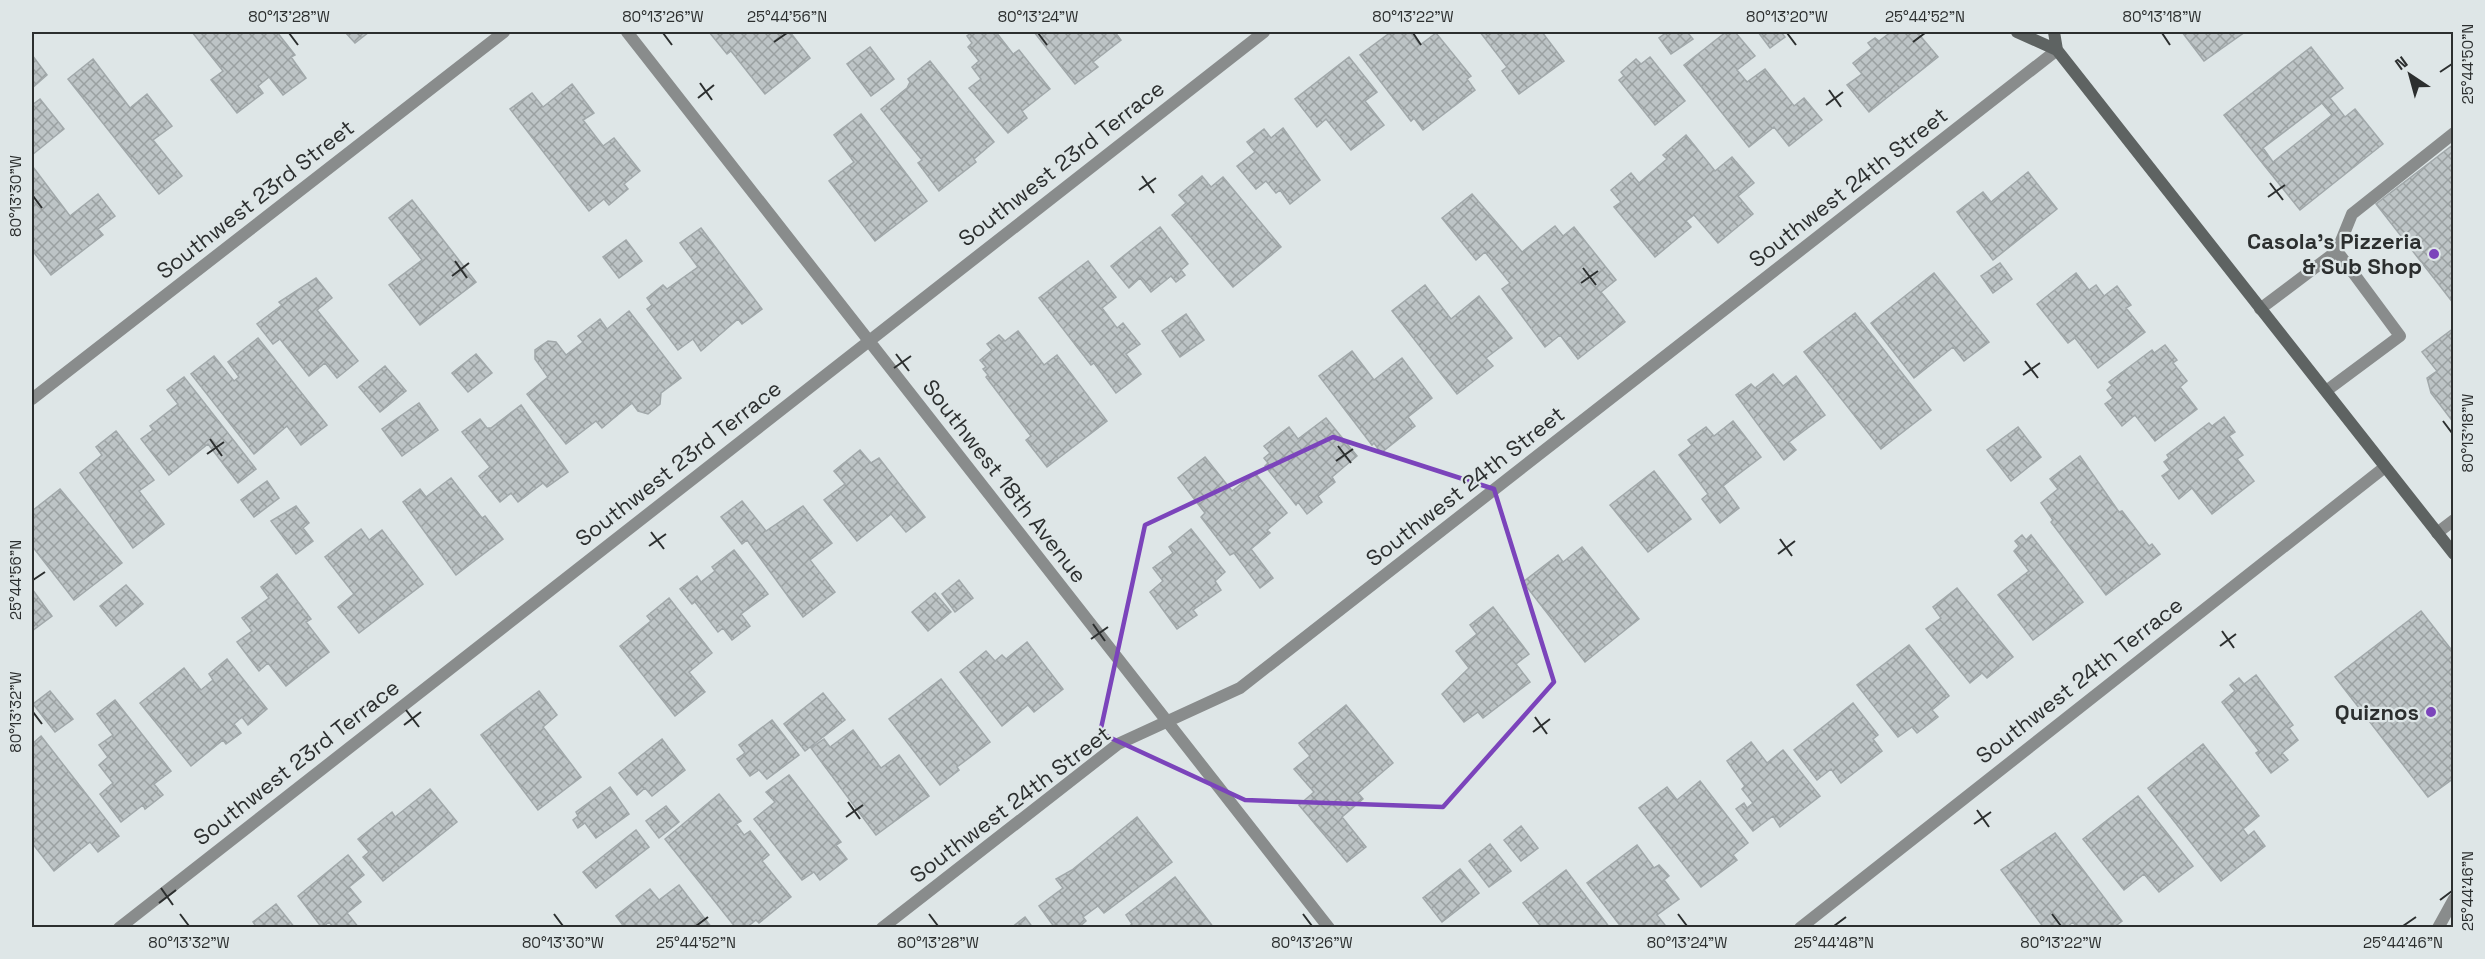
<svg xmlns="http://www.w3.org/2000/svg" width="2485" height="959" viewBox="0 0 2485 959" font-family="'Space Grotesk',sans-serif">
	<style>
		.building { fill: url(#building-cross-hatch); stroke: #a1a8aa; stroke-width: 1.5; fill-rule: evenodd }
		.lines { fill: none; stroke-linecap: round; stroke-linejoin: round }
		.service { stroke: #898c8c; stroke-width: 12 }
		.minor { stroke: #898c8c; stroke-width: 12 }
		.secondary { stroke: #5e6362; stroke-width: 12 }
		.marked { fill: none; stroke: #7b44bb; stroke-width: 4.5; stroke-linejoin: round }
		.ticks { fill: none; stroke: #2c2f2f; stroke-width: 2 }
		.poi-dot { fill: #7b44bb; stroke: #dee6e7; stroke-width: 2 }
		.labels { text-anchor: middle; stroke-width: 4.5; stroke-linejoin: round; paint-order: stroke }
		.street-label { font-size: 22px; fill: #2c2f2f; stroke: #dee6e7 }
		.poi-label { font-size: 22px; font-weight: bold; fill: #2c2f2f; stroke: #dee6e7; text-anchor: end }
		.neatline { fill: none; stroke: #2c2f2f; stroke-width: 2 }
		.ticks-label { font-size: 15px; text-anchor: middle; fill: #2c2f2f }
	</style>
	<defs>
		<pattern id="building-cross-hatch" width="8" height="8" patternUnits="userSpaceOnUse" patternTransform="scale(1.5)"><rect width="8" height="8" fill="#bdc4c6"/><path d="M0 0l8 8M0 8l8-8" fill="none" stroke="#9aa0a1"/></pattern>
	</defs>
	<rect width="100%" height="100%" fill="#dee6e7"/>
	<path class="building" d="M 192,32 L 277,32 L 295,55 L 291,57 L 306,78 L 283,95 L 269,77 L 258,86 L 263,93 L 237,113 L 211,80 L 223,71 Z
		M 345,32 L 369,32 L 355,43 Z
		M 709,32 L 790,32 L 810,58 L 765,94 L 731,51 L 727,54 Z
		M 972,32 L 996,32 L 1013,54 L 1019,50 L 1050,89 L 1022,111 L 1027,118 L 1008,133 L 969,88 L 981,79 L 972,67 L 979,61 L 968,47 L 972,43 L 967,36 Z
		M 1034,32 L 1115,32 L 1121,40 L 1093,62 L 1098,67 L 1075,84 Z
		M 1391,32 L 1410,32 L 1420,45 L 1436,33 L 1471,76 L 1467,79 L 1475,90 L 1423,130 L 1414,118 L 1411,121 L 1360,55 Z
		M 1480,32 L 1542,32 L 1564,61 L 1519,94 L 1502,71 L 1507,67 Z
		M 1667,32 L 1687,32 L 1693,39 L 1671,54 L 1659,38 Z
		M 1726,32 L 1735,32 L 1755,56 L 1737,70 L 1747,82 L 1765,69 L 1794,106 L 1804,98 L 1822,120 L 1789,146 L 1774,127 L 1749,147 L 1684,65 Z
		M 1758,32 L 1781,32 L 1785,37 L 1770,48 Z
		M 1891,32 L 1917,32 L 1938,57 L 1869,112 L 1847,85 L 1862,74 L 1853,63 L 1872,48 L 1868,43 L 1875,38 L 1879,41 Z
		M 2182,32 L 2245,32 L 2204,61 Z
		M 870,47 L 894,79 L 871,96 L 847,64 Z
		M 2311,47 L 2343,88 L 2330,98 L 2345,117 L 2355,109 L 2383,144 L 2300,210 L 2224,115 ZM 2322,103 L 2332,115 L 2273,162 L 2263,148 Z
		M 32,55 L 47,75 L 32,88 Z
		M 1349,57 L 1377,92 L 1365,101 L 1384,125 L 1351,150 L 1326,119 L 1317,127 L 1295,99 Z
		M 1650,57 L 1685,101 L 1655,125 L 1619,80 L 1624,76 L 1621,72 L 1636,59 L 1641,64 Z
		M 93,59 L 130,108 L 147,94 L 172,126 L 153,140 L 182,176 L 159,194 L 68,79 Z
		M 930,61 L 994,142 L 974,159 L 976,162 L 939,191 L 918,163 L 922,160 L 881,109 L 907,88 L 910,82 L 908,79 Z
		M 572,84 L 594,113 L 583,120 L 603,146 L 614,138 L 640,171 L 624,184 L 628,189 L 609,205 L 604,199 L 589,211 L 510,109 L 532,93 L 543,107 Z
		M 40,99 L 64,129 L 32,155 L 32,105 Z
		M 861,114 L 927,201 L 875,241 L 829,181 L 854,162 L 834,135 Z
		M 1283,128 L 1320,180 L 1290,204 L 1280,190 L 1276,193 L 1266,181 L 1256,189 L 1237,166 L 1255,152 L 1247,142 L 1264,129 L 1271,138 Z
		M 1686,135 L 1715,171 L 1732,157 L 1754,183 L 1738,196 L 1753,214 L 1718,243 L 1694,215 L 1686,221 L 1691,227 L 1655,257 L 1614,207 L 1621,202 L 1611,190 L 1631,173 L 1639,183 L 1667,159 L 1663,155 Z
		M 2454,144 L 2454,304 L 2376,204 Z
		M 33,167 L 70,216 L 98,194 L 115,216 L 98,229 L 103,235 L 51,275 L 32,250 Z
		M 2028,172 L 2057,209 L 1993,260 L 1957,212 L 1983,192 L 1991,202 Z
		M 1202,176 L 1211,187 L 1223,177 L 1281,247 L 1233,287 L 1172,215 L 1186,203 L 1179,195 Z
		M 1472,194 L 1522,252 L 1555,226 L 1563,236 L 1574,227 L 1616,280 L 1601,292 L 1625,322 L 1578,359 L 1560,335 L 1545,347 L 1502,289 L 1510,283 L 1485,252 L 1476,260 L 1442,218 Z
		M 412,200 L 476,282 L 420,325 L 389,285 L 422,260 L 389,218 Z
		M 1160,227 L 1188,264 L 1181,270 L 1185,275 L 1176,282 L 1171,276 L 1151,292 L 1140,278 L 1129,288 L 1111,266 Z
		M 701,228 L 762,309 L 742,324 L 738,319 L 701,351 L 693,339 L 678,350 L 647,309 L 652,305 L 647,298 L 663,285 L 667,289 L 698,267 L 680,243 Z
		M 626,240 L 642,261 L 619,278 L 603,257 Z
		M 1088,261 L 1116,297 L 1102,308 L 1117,328 L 1123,323 L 1140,344 L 1126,354 L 1141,374 L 1116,393 L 1094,363 L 1091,365 L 1039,298 Z
		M 2000,263 L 2012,279 L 1993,293 L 1981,276 Z
		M 1934,273 L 1989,342 L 1964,361 L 1953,347 L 1914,378 L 1871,323 Z
		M 2076,273 L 2089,290 L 2096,285 L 2104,296 L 2117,286 L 2131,305 L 2126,308 L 2145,332 L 2098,368 L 2075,338 L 2068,343 L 2037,304 Z
		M 316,278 L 332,298 L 317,310 L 358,361 L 337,378 L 325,363 L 309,376 L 280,339 L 273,344 L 257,324 L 282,305 L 279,302 Z
		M 1425,285 L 1451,319 L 1479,296 L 1512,338 L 1486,358 L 1493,366 L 1457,394 L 1392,311 Z
		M 629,311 L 681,378 L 661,393 L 660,404 L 648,414 L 638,411 L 632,403 L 602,428 L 596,421 L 566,444 L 527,394 L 548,377 L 535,359 L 535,350 L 548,341 L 556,342 L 566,355 L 583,342 L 578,336 L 600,319 L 607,329 Z
		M 1855,313 L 1931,410 L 1881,449 L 1804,352 Z
		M 1186,314 L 1204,340 L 1180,357 L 1162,331 Z
		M 2454,328 L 2454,423 L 2431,393 L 2427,378 L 2437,371 L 2422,352 Z
		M 1018,331 L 1044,365 L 1057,355 L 1107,421 L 1047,467 L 1026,440 L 1031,436 L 986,377 L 988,375 L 983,369 L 986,367 L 980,360 L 992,350 L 987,344 L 999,335 L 1005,341 Z
		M 258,338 L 327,425 L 301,445 L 287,426 L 254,454 L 191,374 L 214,356 L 234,381 L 239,377 L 228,362 Z
		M 2165,345 L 2177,360 L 2173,363 L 2187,381 L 2180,387 L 2197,409 L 2155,441 L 2135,415 L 2122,426 L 2105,404 L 2113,398 L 2107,390 L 2112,385 L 2109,382 L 2152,350 L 2154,353 Z
		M 1352,351 L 1374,380 L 1402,358 L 1432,398 L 1408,417 L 1415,426 L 1381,453 L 1374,443 L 1372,445 L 1319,376 Z
		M 476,354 L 492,373 L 468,392 L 452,373 Z
		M 385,366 L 406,391 L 380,412 L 359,387 Z
		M 1773,374 L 1783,386 L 1796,376 L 1825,415 L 1789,442 L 1796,450 L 1784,460 L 1736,395 L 1751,384 L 1755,388 Z
		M 184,377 L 256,469 L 238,483 L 208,444 L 169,475 L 141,439 L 153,430 L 150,426 L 178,404 L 167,390 Z
		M 419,403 L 438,430 L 402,456 L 382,429 Z
		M 521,405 L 568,472 L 547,487 L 543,483 L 518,502 L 511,493 L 500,502 L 479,476 L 490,467 L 462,432 L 480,419 L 487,428 L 491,428 Z
		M 2224,417 L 2235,432 L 2229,436 L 2243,455 L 2237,459 L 2254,481 L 2212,514 L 2192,488 L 2179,499 L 2162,476 L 2170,470 L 2164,462 L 2169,458 L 2167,455 L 2209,423 L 2212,426 Z
		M 1326,418 L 1357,456 L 1332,477 L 1335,482 L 1318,496 L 1322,502 L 1307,514 L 1298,502 L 1296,505 L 1265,466 L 1268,463 L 1264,458 L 1270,453 L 1264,446 L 1289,427 L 1298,439 Z
		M 1733,421 L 1761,457 L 1723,486 L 1739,508 L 1720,523 L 1702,499 L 1708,494 L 1679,455 L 1692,445 L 1688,440 L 1706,427 L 1714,436 Z
		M 2018,427 L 2041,457 L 2011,481 L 1987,450 Z
		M 116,431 L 154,480 L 139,491 L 164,524 L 133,548 L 80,473 L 102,455 L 96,447 Z
		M 860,450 L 871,463 L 879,458 L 925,517 L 906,532 L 891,514 L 857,541 L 824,500 L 845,484 L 834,471 Z
		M 2080,456 L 2119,512 L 2122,511 L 2149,546 L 2152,544 L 2160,554 L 2106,595 L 2051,522 L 2053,520 L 2041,503 L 2058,489 L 2050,479 Z
		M 1205,457 L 1232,491 L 1255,473 L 1287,513 L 1267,530 L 1270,533 L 1251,549 L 1273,578 L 1260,588 L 1234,553 L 1230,555 L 1201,517 L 1205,513 L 1178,478 Z
		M 1654,471 L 1691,519 L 1648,552 L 1610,505 Z
		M 451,478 L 482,518 L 485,516 L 503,539 L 456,575 L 403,502 L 420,489 L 426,497 Z
		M 267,481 L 279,498 L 254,517 L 241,500 Z
		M 60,489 L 122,563 L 74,600 L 32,546 L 32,511 Z
		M 742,501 L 766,531 L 803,506 L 832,543 L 810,560 L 835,592 L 803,617 L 747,540 L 742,544 L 721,517 Z
		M 296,506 L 309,523 L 303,528 L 313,541 L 296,554 L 271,521 Z
		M 361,529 L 369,540 L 382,530 L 423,584 L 359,633 L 338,607 L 354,594 L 325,557 Z
		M 1191,529 L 1225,572 L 1215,581 L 1221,590 L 1193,610 L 1197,615 L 1177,629 L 1150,592 L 1163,581 L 1153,568 L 1173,553 L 1169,547 Z
		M 2022,535 L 2026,540 L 2031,535 L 2083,602 L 2033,640 L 1998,595 L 2029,571 L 2014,551 L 2019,546 L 2015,541 Z
		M 1582,547 L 1639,619 L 1585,662 L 1523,582 L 1558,555 L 1563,562 Z
		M 734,550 L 768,594 L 741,614 L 750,626 L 732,640 L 723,628 L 718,632 L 695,602 L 692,604 L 680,589 L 697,576 L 701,582 L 715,571 L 712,567 Z
		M 277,574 L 311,619 L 306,622 L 329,652 L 286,686 L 268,663 L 259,671 L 237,642 L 252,631 L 242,618 L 269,598 L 261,587 Z
		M 959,580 L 973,598 L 955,612 L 942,594 Z
		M 126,585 L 143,604 L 116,626 L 100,606 Z
		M 1957,588 L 2013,657 L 1987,678 L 1982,673 L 1970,683 L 1926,629 L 1941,618 L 1933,607 Z
		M 32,589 L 52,616 L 32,631 Z
		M 935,593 L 951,612 L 928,631 L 912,612 Z
		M 669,598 L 712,653 L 689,672 L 705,692 L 675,716 L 620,646 L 651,621 L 647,616 Z
		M 1493,607 L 1529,654 L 1516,664 L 1530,682 L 1483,718 L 1478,712 L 1464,722 L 1442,694 L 1469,668 L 1456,651 L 1477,634 L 1470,625 Z
		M 2421,611 L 2454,653 L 2454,778 L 2428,797 L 2335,677 Z
		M 1027,642 L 1063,689 L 1034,712 L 1028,705 L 1002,726 L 960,672 L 986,651 L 995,661 L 1002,655 L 1006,659 Z
		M 1909,645 L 1949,696 L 1932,710 L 1938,717 L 1917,733 L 1912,727 L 1898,737 L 1857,685 Z
		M 227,659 L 267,709 L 248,725 L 242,717 L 234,724 L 241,733 L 226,744 L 223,740 L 191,766 L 140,703 L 184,668 L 201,690 L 213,680 L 209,674 Z
		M 2256,675 L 2293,725 L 2289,728 L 2298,740 L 2282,753 L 2288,760 L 2271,773 L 2256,753 L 2259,751 L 2222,702 L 2235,691 L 2230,685 L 2239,678 L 2244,684 Z
		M 941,679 L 990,742 L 957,767 L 959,770 L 940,785 L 889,719 Z
		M 50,691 L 73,719 L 55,732 L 33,704 Z
		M 539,691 L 557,715 L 543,727 L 581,777 L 538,810 L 481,735 Z
		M 823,693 L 845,720 L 805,751 L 784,724 Z
		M 115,700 L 171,771 L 154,784 L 163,795 L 145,809 L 143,805 L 121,822 L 100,794 L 113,783 L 99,765 L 108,757 L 99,745 L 113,735 L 97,714 Z
		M 1853,703 L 1878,735 L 1873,739 L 1882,751 L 1841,783 L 1831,769 L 1817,780 L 1794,750 Z
		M 1346,705 L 1393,763 L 1358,793 L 1363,799 L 1342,817 L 1366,847 L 1347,862 L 1299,805 L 1314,792 L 1294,769 L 1310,756 L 1299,743 Z
		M 772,720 L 799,755 L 767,779 L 759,770 L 750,776 L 737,759 L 745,753 L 739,745 Z
		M 853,730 L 881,768 L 899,755 L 929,796 L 876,835 L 811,748 L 824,739 L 830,747 Z
		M 41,736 L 119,836 L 98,852 L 90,842 L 54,871 L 32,843 L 32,744 Z
		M 662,739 L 685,770 L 652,796 L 645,788 L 637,795 L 619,773 Z
		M 1751,742 L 1767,763 L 1783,750 L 1820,796 L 1780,827 L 1773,816 L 1753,831 L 1736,809 L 1744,803 L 1747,808 L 1753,803 L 1742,789 L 1745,786 L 1727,761 Z
		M 2203,744 L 2259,816 L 2243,829 L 2248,836 L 2254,831 L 2265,846 L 2221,881 L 2148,788 Z
		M 789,775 L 841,842 L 836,845 L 847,859 L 820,880 L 814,872 L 802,880 L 754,819 L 775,802 L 766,792 Z
		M 1700,781 L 1748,843 L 1733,855 L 1737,860 L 1701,887 L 1639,808 L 1667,787 L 1677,800 Z
		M 610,787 L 629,814 L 596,838 L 585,823 L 578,828 L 573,820 L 578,816 L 576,812 Z
		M 430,789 L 457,822 L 383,881 L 363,857 L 369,852 L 358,839 L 392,812 L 395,817 Z
		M 719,794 L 741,821 L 736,824 L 744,835 L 750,831 L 769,855 L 762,861 L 791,897 L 759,923 L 756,920 L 746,928 L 736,928 L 665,839 Z
		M 2138,796 L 2193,866 L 2159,892 L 2144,874 L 2124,890 L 2083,839 Z
		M 666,806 L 679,822 L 659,838 L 646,821 Z
		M 1137,817 L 1172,862 L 1104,913 L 1098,906 L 1083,917 L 1086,921 L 1078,928 L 1055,928 L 1039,906 L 1063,888 L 1056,879 L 1072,870 Z
		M 1521,826 L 1538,848 L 1521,861 L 1504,840 Z
		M 636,830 L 649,847 L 596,888 L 583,872 Z
		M 2055,833 L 2122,921 L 2113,928 L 2077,928 L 2073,922 L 2066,928 L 2044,928 L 2001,870 Z
		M 1490,844 L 1511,871 L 1489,887 L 1469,861 Z
		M 1637,845 L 1654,868 L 1659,865 L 1669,876 L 1664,880 L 1679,899 L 1657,915 L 1665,925 L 1661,928 L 1622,928 L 1587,883 Z
		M 348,855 L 364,875 L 349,887 L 361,902 L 347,913 L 359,928 L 334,928 L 329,922 L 322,928 L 298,896 Z
		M 1460,869 L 1479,893 L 1442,922 L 1423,898 Z
		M 1566,870 L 1610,928 L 1536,928 L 1540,925 L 1523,903 Z
		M 1175,877 L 1214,928 L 1127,928 L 1132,924 L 1126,915 Z
		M 679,885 L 712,928 L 625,928 L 616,916 L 650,889 L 659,900 Z
		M 276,904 L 295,928 L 257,928 L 253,922 Z
		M 1025,917 L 1033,928 L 1011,928 Z"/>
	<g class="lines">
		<path class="service" d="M 2260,309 L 2337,251 L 2352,214 L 2454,133
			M 2326,391 L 2400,336 L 2337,251
			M 2437,533 L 2454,520
			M 2438,928 L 2454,899"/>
		<path class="minor" d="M 627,32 L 1329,928
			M 32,399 L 504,32
			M 119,928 L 1264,32
			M 882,928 L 1118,744 L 1240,688 L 2057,50
			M 1800,928 L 2385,467"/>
		<path class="secondary" d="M 2017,32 L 2057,50 L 2454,554
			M 2054,32 L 2057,50"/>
	</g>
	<path class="marked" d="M 1333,437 L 1494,489 L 1554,682 L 1443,807 L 1245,800 L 1100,733 L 1145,525 Z"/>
	<path class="ticks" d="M 289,33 L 298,45M 663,33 L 672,45M 1038,33 L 1047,45M 1413,33 L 1421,45M 1787,33 L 1796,45M 2162,33 L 2170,45M 774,42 L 787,33M 1913,42 L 1925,33M 2440,72 L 2452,64M 700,83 L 712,100M 1829,90 L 1841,107M 698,98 L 714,85M 1826,105 L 1843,92M 1142,176 L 1154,193M 2270,183 L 2283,200M 1139,190 L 1156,178M 33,196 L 42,208M 2268,197 L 2285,185M 455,261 L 467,278M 1583,268 L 1596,285M 452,276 L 469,263M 1581,283 L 1598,271M 896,354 L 909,371M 2025,361 L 2038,378M 894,368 L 911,356M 2023,375 L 2040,363M 2443,421 L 2452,433M 210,439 L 222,456M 1338,446 L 1351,463M 207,454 L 224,442M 1336,461 L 1353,449M 651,532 L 664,549M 1780,539 L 1792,556M 649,546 L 666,534M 1778,554 L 1795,541M 33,580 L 45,572M 1093,624 L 1105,641M 2222,631 L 2234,648M 1091,639 L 1108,627M 2220,646 L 2236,634M 406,710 L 419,727M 33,712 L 42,724M 1535,717 L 1547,734M 404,725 L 421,712M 1533,732 L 1550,719M 848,802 L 860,819M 1977,810 L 1989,827M 846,817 L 863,805M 1974,824 L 1991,812M 161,888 L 173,905M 2440,900 L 2452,891M 159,903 L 176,890M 180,914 L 189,926M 554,914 L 563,926M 929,914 L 938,926M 1303,914 L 1312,926M 1678,914 L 1687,926M 2052,914 L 2061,926M 696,926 L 708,917M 1834,926 L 1846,917M 2403,926 L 2416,917"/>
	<g class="poi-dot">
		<circle cx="2434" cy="254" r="6"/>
		<circle cx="2431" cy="712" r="6"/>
	</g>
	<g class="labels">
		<g class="street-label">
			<text transform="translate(1061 163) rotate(-38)" y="8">Southwest 23rd Terrace</text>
			<text transform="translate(1848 187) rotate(-38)" y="8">Southwest 24th Street</text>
			<text transform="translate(255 199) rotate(-38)" y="8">Southwest 23rd Street</text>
			<text transform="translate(678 463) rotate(-38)" y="8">Southwest 23rd Terrace</text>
			<text transform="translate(1005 481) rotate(52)" y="8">Southwest 18th Avenue</text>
			<text transform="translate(1465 486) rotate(-38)" y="8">Southwest 24th Street</text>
			<text transform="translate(2079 680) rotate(-38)" y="8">Southwest 24th Terrace</text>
			<text transform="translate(296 762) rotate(-38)" y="8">Southwest 23rd Terrace</text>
			<text transform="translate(1010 804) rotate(-37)" y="8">Southwest 24th Street</text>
		</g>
		<g class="poi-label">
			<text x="2422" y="249">Casola's Pizzeria<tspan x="2422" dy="25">&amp; Sub Shop</tspan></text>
			<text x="2419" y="720">Quiznos</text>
		</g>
	</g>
	<rect width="2485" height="959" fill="none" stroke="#dee6e7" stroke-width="66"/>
	<g transform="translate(2410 75) rotate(324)" stroke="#dee6e7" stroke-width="4.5" paint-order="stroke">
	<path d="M0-4.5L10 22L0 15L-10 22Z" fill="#2c2f2f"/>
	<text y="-9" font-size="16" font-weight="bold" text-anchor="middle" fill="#2c2f2f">N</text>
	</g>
	<rect x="33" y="33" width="2419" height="893" class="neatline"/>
	<g class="ticks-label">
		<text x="289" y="22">80°13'28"W</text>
		<text x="663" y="22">80°13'26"W</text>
		<text x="787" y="22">25°44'56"N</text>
		<text x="1038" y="22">80°13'24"W</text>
		<text x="1413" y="22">80°13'22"W</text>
		<text x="1787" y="22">80°13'20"W</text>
		<text x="1925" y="22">25°44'52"N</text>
		<text x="2162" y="22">80°13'18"W</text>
		<text transform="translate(2468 64) rotate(-90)" y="5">25°44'50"N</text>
		<text transform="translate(16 196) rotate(-90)" y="5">80°13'30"W</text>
		<text transform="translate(2468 433) rotate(-90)" y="5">80°13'18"W</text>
		<text transform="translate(16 580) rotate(-90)" y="5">25°44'56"N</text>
		<text transform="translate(16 712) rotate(-90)" y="5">80°13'32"W</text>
		<text transform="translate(2468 891) rotate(-90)" y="5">25°44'46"N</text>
		<text x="189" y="948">80°13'32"W</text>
		<text x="563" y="948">80°13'30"W</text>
		<text x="696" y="948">25°44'52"N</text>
		<text x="938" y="948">80°13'28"W</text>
		<text x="1312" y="948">80°13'26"W</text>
		<text x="1687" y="948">80°13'24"W</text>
		<text x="1834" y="948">25°44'48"N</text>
		<text x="2061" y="948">80°13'22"W</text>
		<text x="2403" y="948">25°44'46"N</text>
	</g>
</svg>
